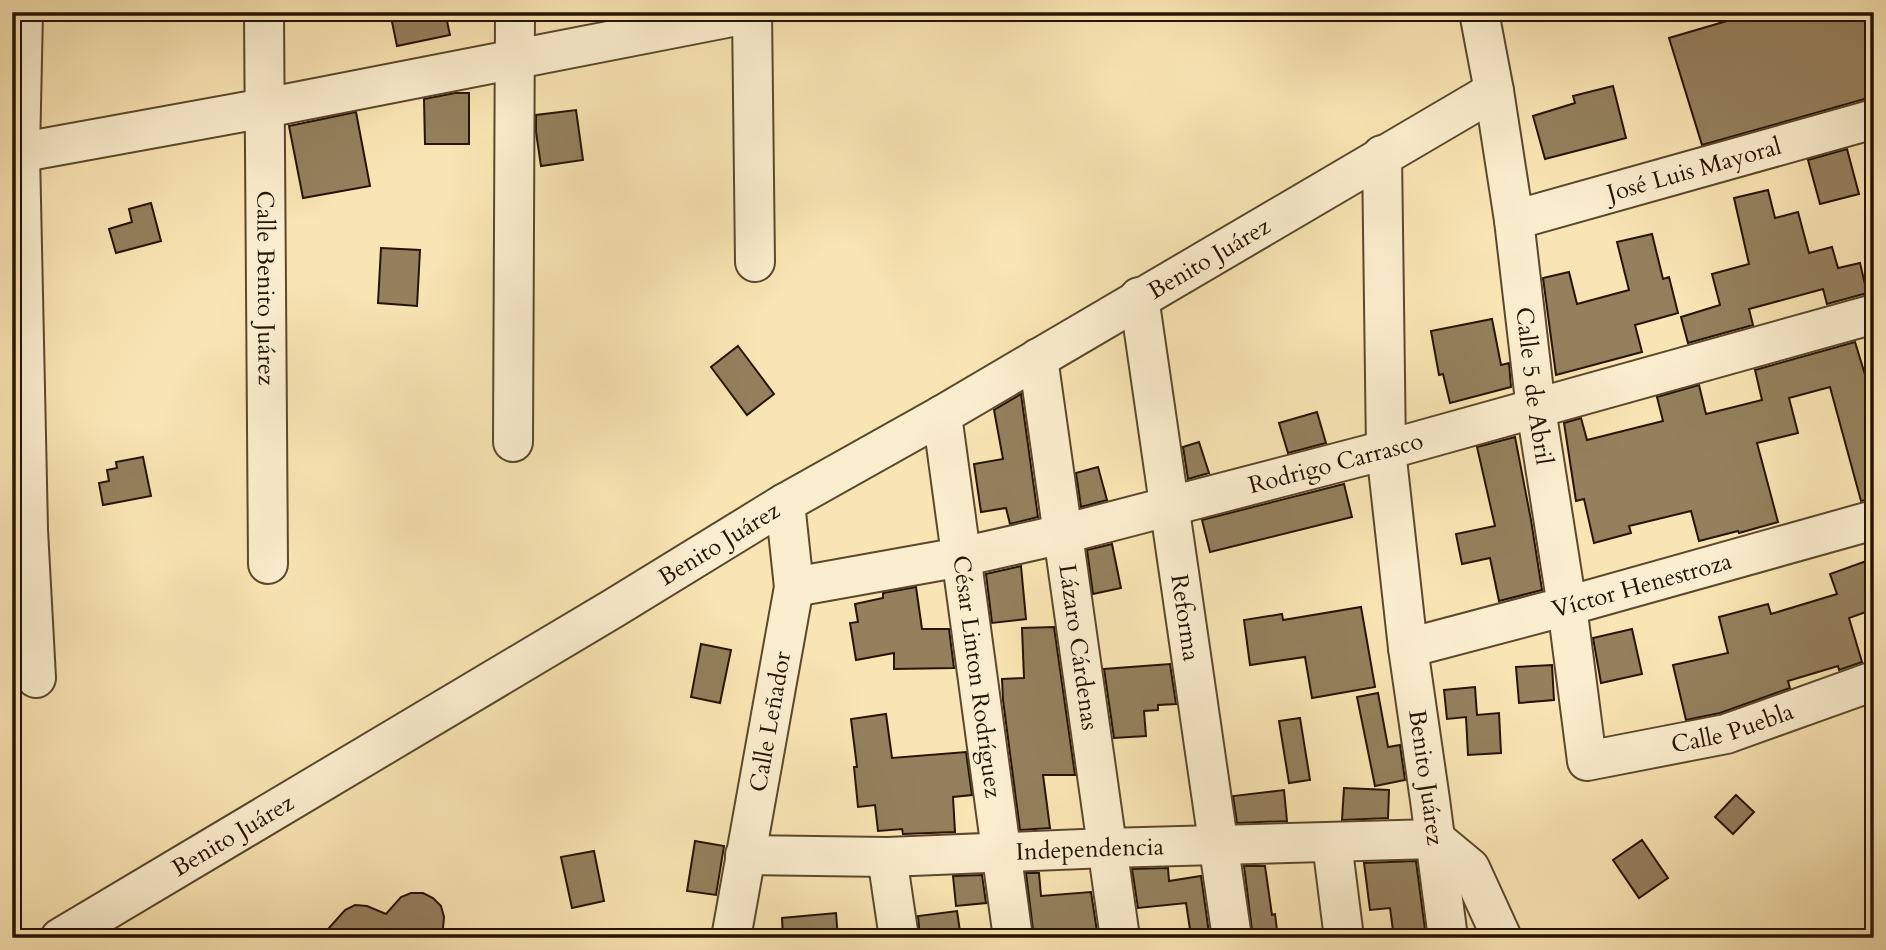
<svg xmlns="http://www.w3.org/2000/svg" width="1886" height="950" viewBox="0 0 1886 950" font-family="Cardo,serif">
	<style>
		.building { fill: #94805d; stroke: #261300; stroke-width: 2 }
		.lines { fill: none; stroke-linecap: round; stroke-linejoin: round }
		.minor-casing { stroke: #5b482d; stroke-width: 42 }
		.minor { stroke: #fbeece; stroke-width: 38 }
		.labels { text-anchor: middle; stroke-width: 5; stroke-linejoin: round; paint-order: stroke }
		.street-label { font-size: 24px; fill: #261300; stroke: #fbeece }
	</style>
	<rect width="100%" height="100%" fill="#f9e5b3"/>
	<filter id="stains"><feTurbulence type="fractalNoise" baseFrequency=".00286" numOctaves="4"/><feColorMatrix values="0 0 0 0 .2 0 0 0 0 .09 0 0 0 0 .02 0 0 0 .5 -.17"/></filter>
	<radialGradient id="worn" r=".72"><stop offset=".6" stop-color="#630" stop-opacity="0"/><stop offset="1" stop-color="#630" stop-opacity=".3"/></radialGradient>
	<path class="building" d="M 390,12 L 445,12 L 450,35 L 397,46 Z
		M 1735,12 L 1874,12 L 1874,36 L 1867,38 L 1874,63 L 1874,98 L 1868,98 L 1702,145 L 1669,38 L 1737,18 Z
		M 1613,86 L 1626,138 L 1545,159 L 1533,116 L 1575,103 L 1573,96 Z
		M 455,93 L 469,93 L 469,144 L 425,144 L 424,99 Z
		M 576,110 L 583,160 L 541,166 L 536,132 L 536,115 Z
		M 356,112 L 370,186 L 303,198 L 289,126 Z
		M 1847,149 L 1859,194 L 1820,204 L 1808,160 Z
		M 1768,190 L 1775,218 L 1798,212 L 1809,253 L 1832,247 L 1838,268 L 1860,263 L 1867,293 L 1827,304 L 1823,289 L 1749,309 L 1753,325 L 1688,343 L 1681,317 L 1720,305 L 1712,274 L 1749,264 L 1734,198 Z
		M 151,203 L 161,241 L 116,253 L 109,229 L 132,222 L 129,209 Z
		M 1652,234 L 1663,279 L 1669,277 L 1678,313 L 1635,325 L 1642,352 L 1556,375 L 1543,278 L 1569,272 L 1577,304 L 1629,290 L 1617,242 Z
		M 381,248 L 420,250 L 417,306 L 378,303 Z
		M 1492,319 L 1501,365 L 1509,363 L 1511,387 L 1450,403 L 1443,374 L 1439,375 L 1431,331 Z
		M 1855,342 L 1874,404 L 1874,499 L 1861,501 L 1830,387 L 1789,398 L 1798,433 L 1757,443 L 1778,522 L 1739,533 L 1738,531 L 1699,541 L 1691,511 L 1629,526 L 1631,533 L 1594,543 L 1584,499 L 1576,501 L 1564,423 L 1581,418 L 1587,440 L 1663,421 L 1657,397 L 1699,385 L 1706,414 L 1762,400 L 1755,370 Z
		M 738,346 L 774,394 L 747,415 L 711,367 Z
		M 1021,394 L 1038,517 L 1010,524 L 1006,508 L 981,512 L 974,464 L 1003,459 L 994,410 Z
		M 1317,412 L 1326,443 L 1288,453 L 1279,423 Z
		M 1515,437 L 1531,520 L 1542,590 L 1499,601 L 1490,558 L 1462,564 L 1456,534 L 1495,526 L 1477,447 Z
		M 1199,442 L 1209,473 L 1188,479 L 1183,447 Z
		M 143,457 L 151,496 L 103,505 L 99,483 L 109,481 L 107,470 L 117,468 L 116,462 Z
		M 1098,467 L 1107,500 L 1081,507 L 1076,473 Z
		M 1344,484 L 1352,517 L 1210,552 L 1202,520 Z
		M 1112,544 L 1121,588 L 1093,594 L 1087,550 Z
		M 1869,560 L 1874,574 L 1874,609 L 1849,618 L 1862,662 L 1839,670 L 1838,666 L 1788,681 L 1790,688 L 1720,713 L 1686,720 L 1673,665 L 1728,653 L 1719,617 L 1768,604 L 1771,614 L 1837,594 L 1830,574 Z
		M 1021,566 L 1026,619 L 992,623 L 986,574 Z
		M 916,587 L 922,629 L 949,629 L 954,668 L 894,669 L 894,653 L 856,660 L 850,623 L 858,622 L 855,604 L 883,598 L 883,593 Z
		M 1361,607 L 1375,687 L 1312,698 L 1305,657 L 1250,665 L 1244,620 L 1282,614 L 1283,620 Z
		M 1054,627 L 1075,775 L 1043,775 L 1050,828 L 1020,830 L 1003,700 L 1002,679 L 1024,678 L 1022,628 Z
		M 1632,629 L 1642,674 L 1601,683 L 1593,638 Z
		M 701,644 L 731,650 L 720,703 L 691,697 Z
		M 1170,664 L 1176,704 L 1158,705 L 1158,710 L 1144,711 L 1146,736 L 1114,738 L 1104,669 Z
		M 1552,665 L 1554,700 L 1519,703 L 1516,667 Z
		M 1475,687 L 1477,715 L 1499,713 L 1501,753 L 1468,755 L 1466,717 L 1447,719 L 1444,690 Z
		M 1378,693 L 1388,747 L 1400,745 L 1405,780 L 1375,786 L 1357,697 Z
		M 886,714 L 892,758 L 966,752 L 972,795 L 953,797 L 955,832 L 903,834 L 902,829 L 878,831 L 875,805 L 858,807 L 854,767 L 857,767 L 851,719 Z
		M 1300,718 L 1310,780 L 1289,783 L 1279,721 Z
		M 1344,788 L 1389,790 L 1388,818 L 1342,820 Z
		M 1284,790 L 1287,821 L 1237,823 L 1233,796 Z
		M 1736,795 L 1754,812 L 1733,834 L 1715,817 Z
		M 1642,840 L 1668,878 L 1639,898 L 1613,860 Z
		M 695,841 L 724,846 L 716,895 L 687,891 Z
		M 594,851 L 604,901 L 572,908 L 561,857 Z
		M 1416,861 L 1426,937 L 1394,938 L 1390,908 L 1370,910 L 1364,863 Z
		M 1244,866 L 1265,866 L 1272,915 L 1275,914 L 1278,938 L 1253,938 Z
		M 1168,868 L 1169,881 L 1201,876 L 1209,933 L 1191,936 L 1186,903 L 1138,908 L 1132,869 Z
		M 1026,873 L 1039,873 L 1041,896 L 1091,892 L 1098,938 L 1034,938 Z
		M 982,875 L 986,903 L 956,906 L 953,876 Z
		M 411,893 L 423,893 L 433,898 L 441,906 L 444,917 L 443,928 L 437,938 L 320,938 L 345,910 L 355,905 L 367,906 L 386,914 L 401,897 Z
		M 957,911 L 961,938 L 920,938 L 918,916 Z
		M 836,913 L 838,938 L 783,938 L 782,918 Z"/>
	<g class="lines">
		<g class="minor-casing">
			<g id="minor">
				<path d="M 23,12 L 20,153 L 28,530 L 36,678"/>
				<path id="s1" d="M 264,12 L 268,564"/>
				<path d="M 752,12 L 755,262"/>
				<path id="s2" d="M 1479,12 L 1494,91 L 1514,220 L 1536,409 L 1567,606 L 1587,761 L 1726,734 L 1874,681"/>
				<path d="M 12,154 L 265,108 L 752,13"/>
				<path id="s3" d="M 1382,155 L 1386,450 L 1408,648 L 1430,800 L 1448,938"/>
				<path id="s4" d="M 1514,220 L 1874,119"/>
				<path id="s5" d="M 1139,297 L 1232,938"/>
				<path id="s6" d="M 1038,358 L 1120,938"/>
				<path id="s7" d="M 942,415 L 1013,938"/>
				<path d="M 513,442 L 515,12"/>
				<path id="s8" d="M 794,587 L 961,557 L 1063,534 L 1386,450 L 1874,314"/>
				<path id="s9" d="M 1408,648 L 1567,606 L 1874,520"/>
				<path d="M 1435,839 L 1470,868 L 1502,938"/>
				<path d="M 1332,843 L 1344,938"/>
				<path id="s10" d="M 745,855 L 887,857 L 1107,848 L 1435,839"/>
				<path d="M 887,857 L 899,938"/>
				<path id="s11" d="M 60,938 L 614,608 L 785,503 L 942,415 L 1494,91"/>
				<path id="s12" d="M 731,938 L 794,587 L 785,503"/>
			</g>
		</g>
		<use href="#minor" class="minor"/>
	</g>
	<g class="labels">
		<g class="street-label">
			<text dy="8" stroke="none"><textPath href="#s4" startOffset="187">José Luis Mayoral</textPath></text>
			<text dy="8" stroke="none"><textPath href="#s11" startOffset="1335">Benito Juárez</textPath></text>
			<text dy="8" stroke="none"><textPath href="#s1" startOffset="276">Calle Benito Juárez</textPath></text>
			<text dy="8" stroke="none"><textPath href="#s2" startOffset="378">Calle 5 de Abril</textPath></text>
			<text dy="8" stroke="none"><textPath href="#s8" startOffset="556">Rodrigo Carrasco</textPath></text>
			<text dy="8" stroke="none"><textPath href="#s11" startOffset="768">Benito Juárez</textPath></text>
			<text dy="8" stroke="none"><textPath href="#s9" startOffset="242">Víctor Henestroza</textPath></text>
			<text dy="8" stroke="none"><textPath href="#s5" startOffset="324">Reforma</textPath></text>
			<text dy="8" stroke="none"><textPath href="#s6" startOffset="292">Lázaro Cárdenas</textPath></text>
			<text dy="8" stroke="none"><textPath href="#s7" startOffset="264">César Linton Rodríguez</textPath></text>
			<text dy="8" stroke="none"><textPath href="#s12" startOffset="220">Calle Leñador</textPath></text>
			<text dy="8" stroke="none"><textPath href="#s2" startOffset="906">Calle Puebla</textPath></text>
			<text dy="8" stroke="none"><textPath href="#s3" startOffset="625">Benito Juárez</textPath></text>
			<text dy="8" stroke="none"><textPath href="#s11" startOffset="201">Benito Juárez</textPath></text>
			<text dy="8" stroke="none"><textPath href="#s10" startOffset="345">Independencia</textPath></text>
		</g>
	</g>
	<rect width="1886" height="950" fill="none" stroke="#f9e5b3" stroke-width="42"/>
	<rect x="14" y="14" width="1858" height="922" fill="none" stroke="#261300" stroke-width="3.5"/>
	<rect x="21" y="21" width="1844" height="908" fill="none" stroke="#261300" stroke-width="2"/>
	<rect width="100%" height="100%" filter="url(#stains)"/>
	<rect width="100%" height="100%" fill="url(#worn)"/>
</svg>
